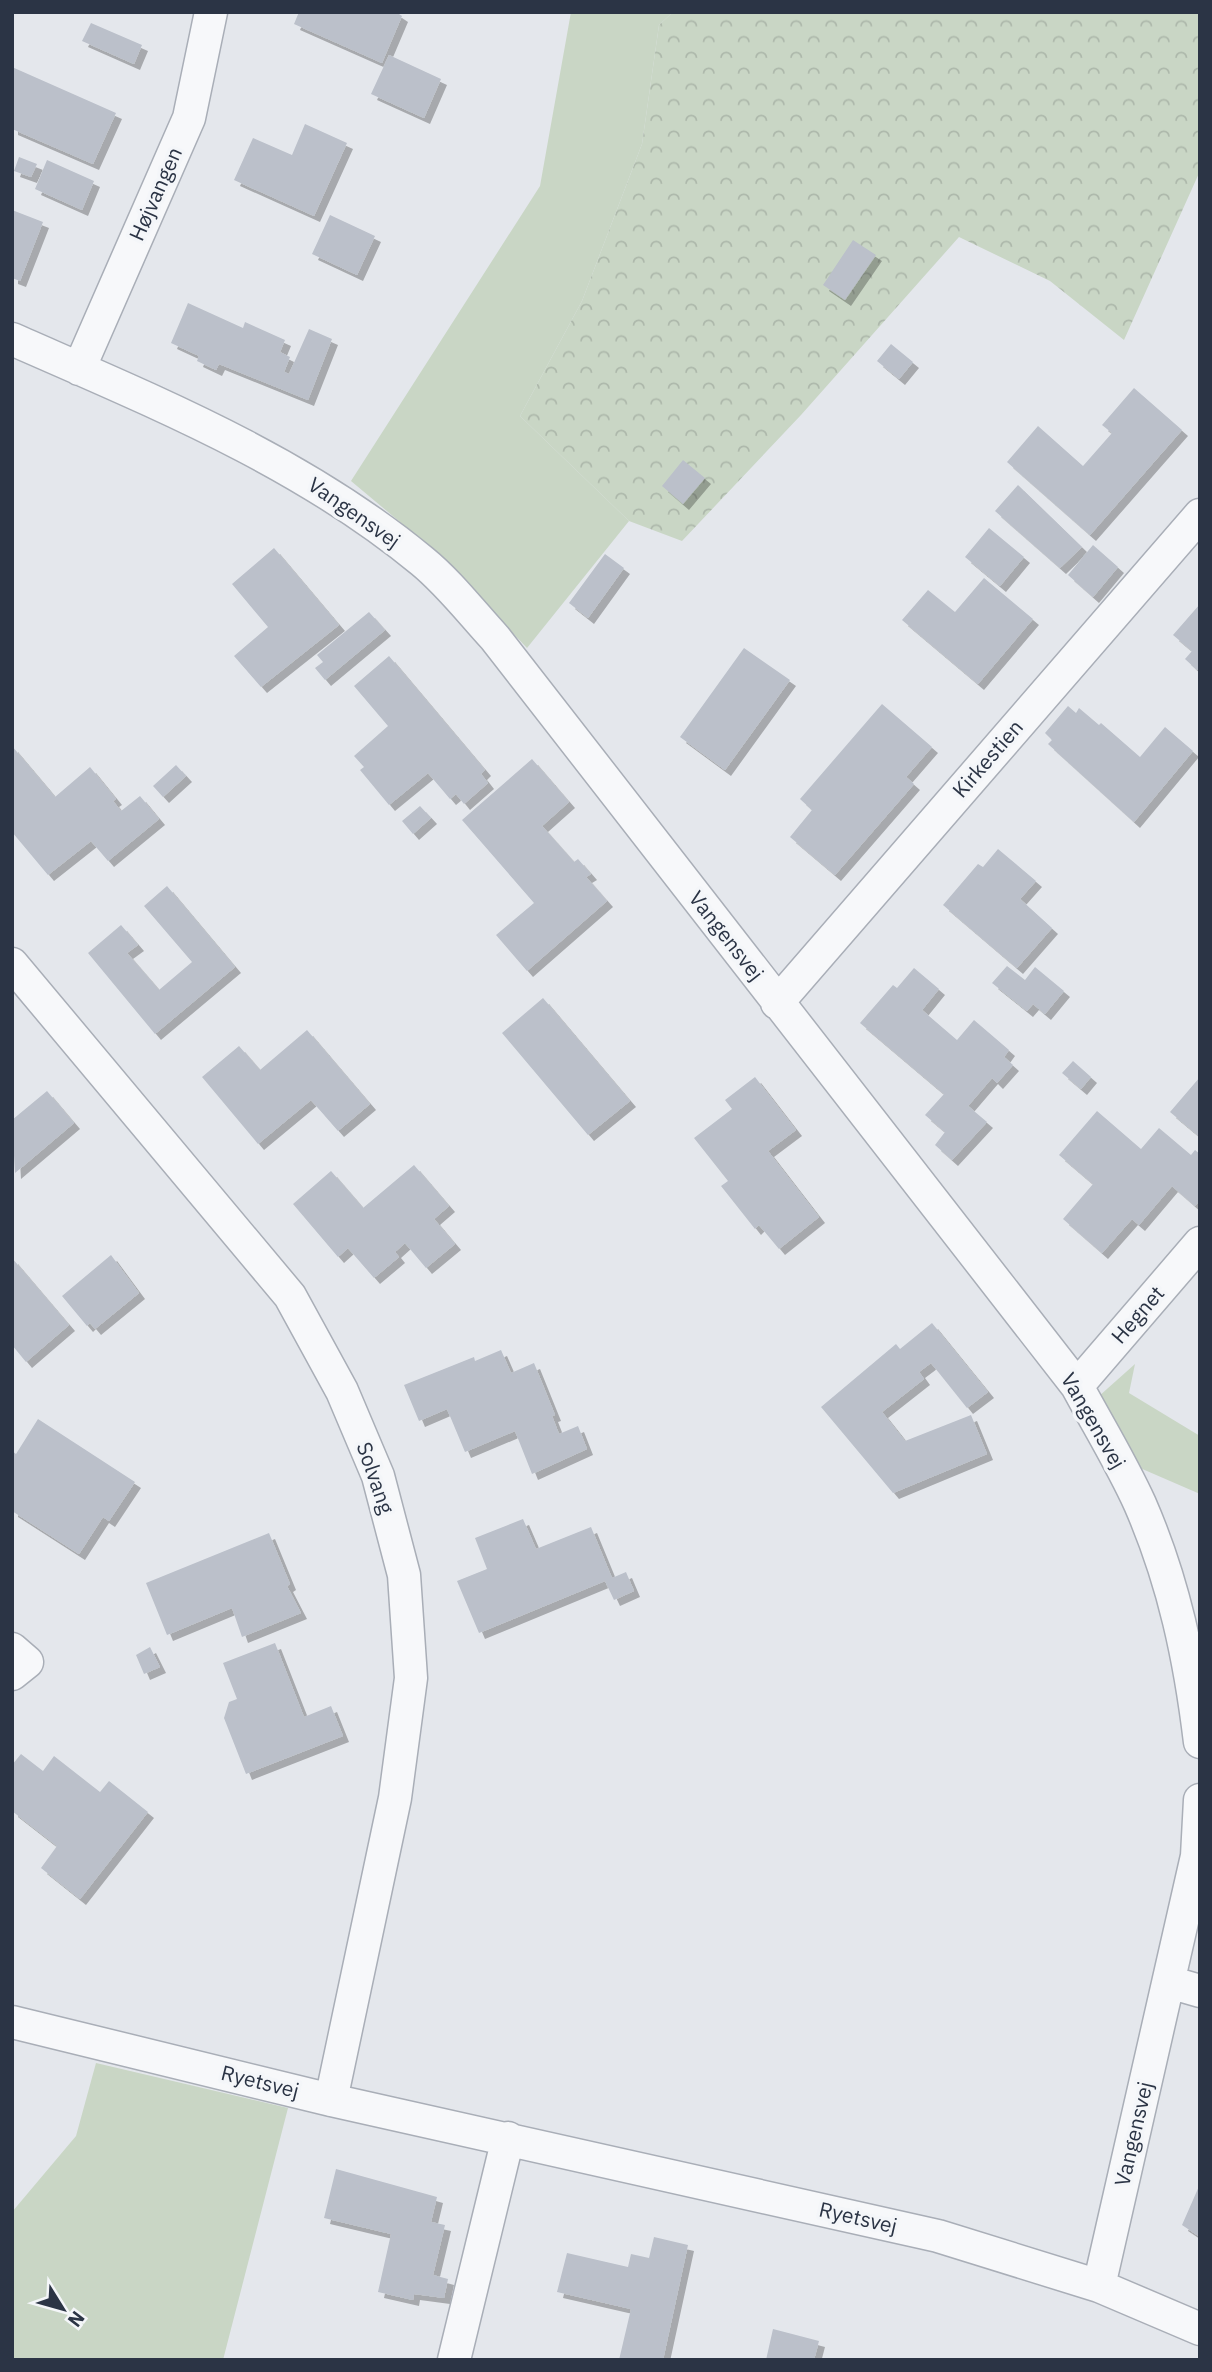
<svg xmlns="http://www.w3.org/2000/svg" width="1212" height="2372" viewBox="0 0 1212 2372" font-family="'IBM Plex Sans',sans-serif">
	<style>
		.grass { fill: #c9d6c5 }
		.forest { fill: url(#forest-crowns) }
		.building { fill: #bbc0ca; filter: url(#shadow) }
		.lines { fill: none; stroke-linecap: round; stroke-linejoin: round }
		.street-casing { stroke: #a9aeb7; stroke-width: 35 }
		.street { stroke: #f7f8fa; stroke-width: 32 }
		.labels { text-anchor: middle; stroke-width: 7; stroke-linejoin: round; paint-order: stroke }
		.street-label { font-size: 21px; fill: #2b3445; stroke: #f4f6f9 }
	</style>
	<defs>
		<pattern id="forest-crowns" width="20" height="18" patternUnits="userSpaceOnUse" patternTransform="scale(1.75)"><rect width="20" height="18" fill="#c9d6c5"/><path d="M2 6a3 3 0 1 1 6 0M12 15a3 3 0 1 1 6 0" fill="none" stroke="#adb8ab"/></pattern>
		<filter id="shadow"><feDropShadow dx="6" dy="6" stdDeviation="0" flood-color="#0004"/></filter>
	</defs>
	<rect width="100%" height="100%" fill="#e4e7ec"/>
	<path class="grass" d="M 571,12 L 673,12 L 659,25 L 642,144 L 582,301 L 520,416 L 629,521 L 527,648 L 437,553 L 351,481 L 540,186 Z
		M 1135,1364 L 1129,1393 L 1200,1436 L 1200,1494 L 1140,1468 L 1098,1397 Z
		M 96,2063 L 288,2108 L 223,2360 L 12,2360 L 12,2212 L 76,2136 Z"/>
	<path class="forest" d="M 673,12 L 1200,12 L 1200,171 L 1124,340 L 1050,281 L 959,237 L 801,415 L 682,541 L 629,521 L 520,416 L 582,301 L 642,144 L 659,25 Z"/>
	<path class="building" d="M 299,12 L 396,12 L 402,16 L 382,63 L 294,24 Z
		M 91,23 L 142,45 L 134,64 L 82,41 Z
		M 389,55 L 441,79 L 424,118 L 371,94 Z
		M 12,67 L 116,113 L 93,164 L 12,129 Z
		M 305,124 L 347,143 L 314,216 L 234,180 L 253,138 L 292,155 Z
		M 19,157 L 37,164 L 31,177 L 14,171 Z
		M 47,160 L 94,181 L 82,210 L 35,189 Z
		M 12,210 L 43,222 L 20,281 L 12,278 Z
		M 330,215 L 375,236 L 357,275 L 312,254 Z
		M 853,240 L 876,255 L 845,300 L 823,285 Z
		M 188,303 L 243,328 L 245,322 L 285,340 L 280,352 L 290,357 L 284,372 L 289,374 L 309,329 L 332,339 L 308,400 L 219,364 L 216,370 L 197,361 L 199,356 L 171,343 Z
		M 891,344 L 913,362 L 899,379 L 877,361 Z
		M 1134,388 L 1182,430 L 1090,535 L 1007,462 L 1038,426 L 1083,466 L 1112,433 L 1102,425 Z
		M 683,460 L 705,478 L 683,504 L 662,486 Z
		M 1018,485 L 1082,547 L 1060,568 L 995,511 Z
		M 989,528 L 1024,557 L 1000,586 L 965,557 Z
		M 1093,545 L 1118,567 L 1093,597 L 1068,575 Z
		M 274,548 L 339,625 L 261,687 L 234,656 L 268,627 L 232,584 Z
		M 605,554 L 624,568 L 588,618 L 569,603 Z
		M 984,578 L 1033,619 L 978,684 L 902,620 L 928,590 L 955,612 Z
		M 1200,604 L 1200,667 L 1197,670 L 1185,659 L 1192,651 L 1173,635 Z
		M 369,612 L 385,630 L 325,680 L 315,668 L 323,662 L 317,655 Z
		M 744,648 L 790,680 L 725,770 L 680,737 Z
		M 389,656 L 485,770 L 481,774 L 488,783 L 464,804 L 456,794 L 450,799 L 428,773 L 389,805 L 360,770 L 364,767 L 354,756 L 388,726 L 354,686 Z
		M 882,704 L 932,747 L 906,777 L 914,784 L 835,875 L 790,837 L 812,810 L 800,799 Z
		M 1068,706 L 1076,713 L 1079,708 L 1099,725 L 1101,723 L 1140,757 L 1165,727 L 1193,751 L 1134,822 L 1048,744 L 1052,740 L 1045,733 Z
		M 12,746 L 55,797 L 90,767 L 116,799 L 113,801 L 121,811 L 140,796 L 159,819 L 108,861 L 91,841 L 48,875 L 12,832 Z
		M 532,759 L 569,802 L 542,826 L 574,862 L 578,859 L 591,874 L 586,877 L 607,901 L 527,971 L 496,935 L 534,903 L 462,820 Z
		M 176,765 L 186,776 L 163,797 L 153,786 Z
		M 420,806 L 431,818 L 413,834 L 402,821 Z
		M 998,849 L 1036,881 L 1020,899 L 1052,928 L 1017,968 L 943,905 L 978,864 L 983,867 Z
		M 167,886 L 235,967 L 155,1034 L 88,953 L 121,925 L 138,945 L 127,953 L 159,990 L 192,962 L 144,906 Z
		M 1007,966 L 1025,980 L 1035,967 L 1064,991 L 1045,1014 L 1033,1004 L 1027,1011 L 992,983 Z
		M 914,968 L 939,989 L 922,1010 L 957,1040 L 974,1020 L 1009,1050 L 1004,1057 L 1013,1065 L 997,1083 L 992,1078 L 968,1106 L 987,1122 L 952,1160 L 935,1145 L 945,1132 L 925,1115 L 944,1094 L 860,1023 L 893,985 L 897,988 Z
		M 543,998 L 630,1101 L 588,1135 L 502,1033 Z
		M 307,1030 L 370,1104 L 338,1131 L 311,1100 L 258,1144 L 202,1077 L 239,1046 L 260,1070 Z
		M 1073,1061 L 1091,1077 L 1081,1089 L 1062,1073 Z
		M 755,1077 L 796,1130 L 768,1151 L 819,1217 L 779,1249 L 759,1225 L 755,1229 L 721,1186 L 728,1181 L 694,1138 L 732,1109 L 725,1100 Z
		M 1200,1077 L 1200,1137 L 1170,1112 Z
		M 47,1091 L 74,1123 L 15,1173 L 12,1120 Z
		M 1097,1111 L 1141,1149 L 1159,1128 L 1191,1155 L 1195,1150 L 1200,1154 L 1200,1200 L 1195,1206 L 1172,1186 L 1139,1225 L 1132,1219 L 1102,1253 L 1063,1219 L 1093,1184 L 1059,1155 Z
		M 414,1165 L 449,1206 L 434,1219 L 455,1244 L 426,1268 L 405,1243 L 395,1252 L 399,1257 L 374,1278 L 348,1248 L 338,1257 L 293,1204 L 331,1171 L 363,1208 Z
		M 111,1255 L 139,1293 L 95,1329 L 90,1323 L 87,1326 L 62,1296 Z
		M 12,1258 L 69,1325 L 26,1362 L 12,1345 Z
		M 932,1323 L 988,1392 L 967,1408 L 931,1363 L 919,1372 L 924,1379 L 882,1412 L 905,1441 L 971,1415 L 987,1454 L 893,1493 L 821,1407 L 896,1344 L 900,1349 Z
		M 501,1350 L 511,1373 L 534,1363 L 555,1415 L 552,1416 L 559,1434 L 578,1426 L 587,1449 L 532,1474 L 515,1431 L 465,1452 L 447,1409 L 419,1421 L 404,1385 L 474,1357 L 475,1361 Z
		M 38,1419 L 135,1482 L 109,1521 L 103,1517 L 79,1554 L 12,1511 L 12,1451 L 16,1454 Z
		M 523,1519 L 536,1549 L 591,1527 L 612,1578 L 626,1572 L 634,1591 L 614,1600 L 605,1581 L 479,1633 L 457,1581 L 487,1569 L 475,1538 Z
		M 269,1533 L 290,1584 L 287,1586 L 301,1613 L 242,1637 L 232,1608 L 167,1635 L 146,1583 Z
		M 275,1643 L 304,1717 L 331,1706 L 343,1736 L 246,1774 L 224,1718 L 229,1702 L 237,1699 L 223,1663 Z
		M 150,1647 L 160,1667 L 144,1674 L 136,1655 Z
		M 21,1754 L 43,1771 L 54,1756 L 100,1792 L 109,1781 L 148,1812 L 80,1899 L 41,1868 L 57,1846 L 12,1811 L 12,1765 Z
		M 336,2169 L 437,2197 L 431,2222 L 445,2225 L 433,2275 L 448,2279 L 444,2298 L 414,2294 L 413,2300 L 378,2292 L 391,2234 L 324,2218 Z
		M 1200,2184 L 1200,2237 L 1182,2225 Z
		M 654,2237 L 688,2245 L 663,2360 L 619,2360 L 631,2309 L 557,2292 L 567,2253 L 628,2267 L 631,2254 L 649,2258 Z
		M 773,2329 L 819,2341 L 814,2360 L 766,2360 Z"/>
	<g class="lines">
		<g class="street-casing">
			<path id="street" d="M 12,339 C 155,402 301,461 422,561 C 449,583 471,612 495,638 L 1077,1386 C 1098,1425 1122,1464 1140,1504 C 1174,1582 1190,1659 1200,1742
				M 79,369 L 189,118 L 211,12
				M 12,964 L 290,1296 L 342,1391 L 378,1476 L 404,1575 L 411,1678 L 395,1798 L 331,2100
				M 777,1003 L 1200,515
				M 1077,1386 L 1200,1243
				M 12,1649 L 27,1662 L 12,1674
				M 1169,1982 L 1200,1991
				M 12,2022 L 331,2100 L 938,2236 L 1099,2286 L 1200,2329
				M 1099,2286 L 1197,1856 L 1200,1800
				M 454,2360 L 508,2138"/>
		</g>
		<use href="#street" class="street"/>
	</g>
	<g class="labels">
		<g class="street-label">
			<text transform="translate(156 194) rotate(-66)" y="7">Højvangen</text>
			<text transform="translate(354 513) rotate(35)" y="7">Vangensvej</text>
			<text transform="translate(988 759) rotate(-49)" y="7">Kirkestien</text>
			<text transform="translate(726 936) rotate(52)" y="7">Vangensvej</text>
			<text transform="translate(1138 1315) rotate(-49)" y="7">Hegnet</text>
			<text transform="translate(1093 1421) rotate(60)" y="7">Vangensvej</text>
			<text transform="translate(375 1478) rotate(71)" y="7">Solvang</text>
			<text transform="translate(260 2082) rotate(14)" y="7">Ryetsvej</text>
			<text transform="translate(1134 2134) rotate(-77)" y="7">Vangensvej</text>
			<text transform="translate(858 2218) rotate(13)" y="7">Ryetsvej</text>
		</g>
	</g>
	<rect width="1212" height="2372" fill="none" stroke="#2b3445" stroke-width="28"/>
	<g transform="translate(63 2309) rotate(127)" stroke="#f4f6f9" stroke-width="5" paint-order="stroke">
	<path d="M0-5L12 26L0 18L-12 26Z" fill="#2b3445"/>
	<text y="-10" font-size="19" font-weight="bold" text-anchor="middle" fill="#2b3445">N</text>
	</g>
</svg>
